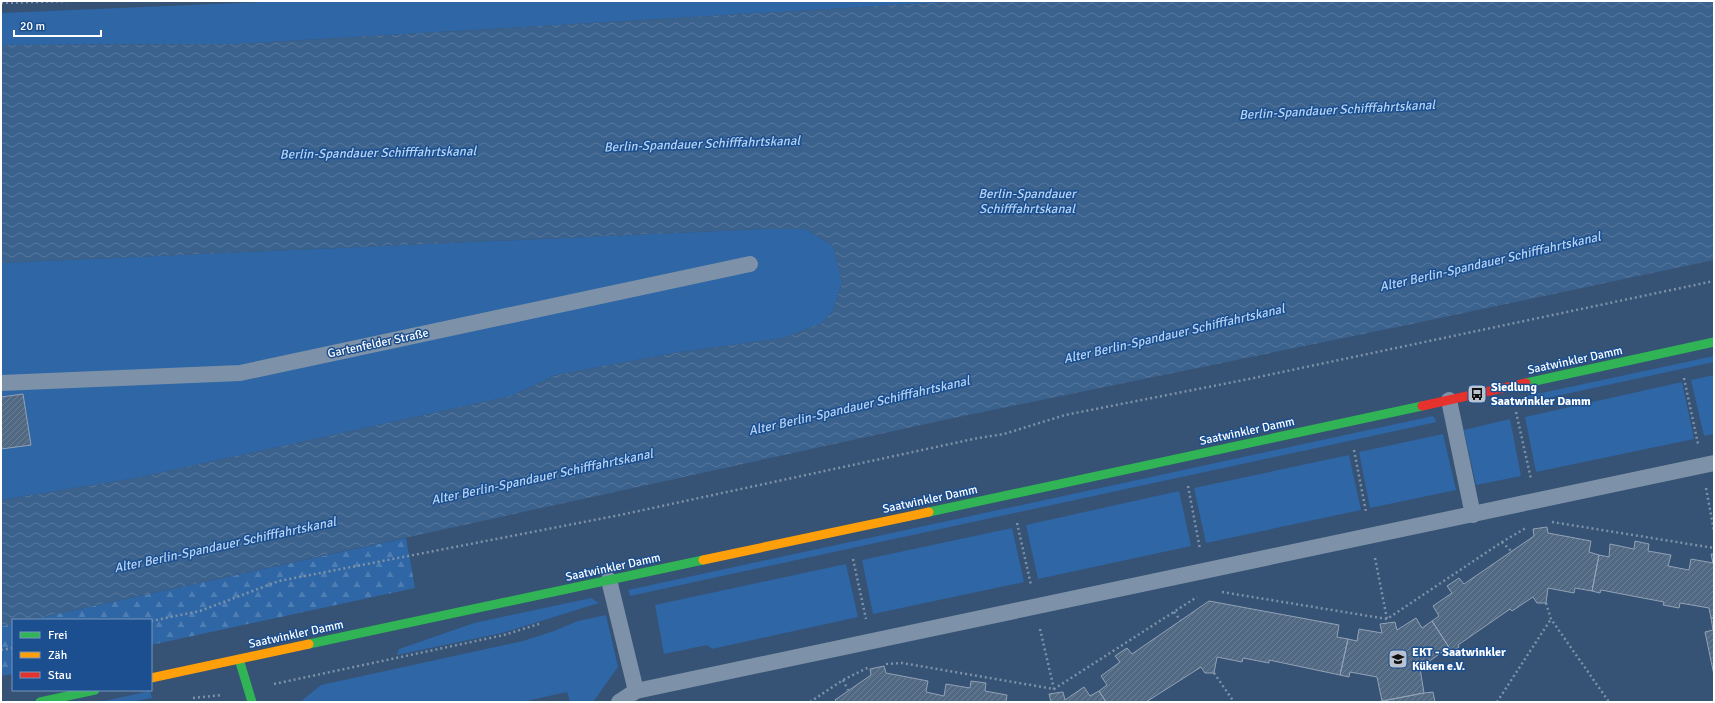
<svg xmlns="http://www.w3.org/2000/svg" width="1715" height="703" viewBox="0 0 1715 703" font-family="Signika,sans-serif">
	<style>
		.green { fill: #2f66a5 }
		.forest { fill: url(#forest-firs) }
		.water { fill: url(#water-waves) }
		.building { fill: url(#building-hatch); stroke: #92a2b6 }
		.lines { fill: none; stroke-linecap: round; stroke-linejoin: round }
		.path { stroke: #7d92a8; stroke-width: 2.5; stroke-dasharray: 2 3; stroke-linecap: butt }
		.lane { stroke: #7d92a8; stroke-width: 16 }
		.fast { stroke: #30b455; stroke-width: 9 }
		.slow { stroke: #ff9f0a; stroke-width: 9 }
		.jam { stroke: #e5322d; stroke-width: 9 }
		.labels { text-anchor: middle; stroke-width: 3; stroke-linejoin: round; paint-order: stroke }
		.street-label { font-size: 12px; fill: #fff; stroke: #1b4f8f }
		.poi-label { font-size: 12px; font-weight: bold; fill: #fff; stroke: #1b4f8f; text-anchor: start }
		.water-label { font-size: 13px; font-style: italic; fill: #b5d3f5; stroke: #1b4f8f }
	</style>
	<defs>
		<pattern id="forest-firs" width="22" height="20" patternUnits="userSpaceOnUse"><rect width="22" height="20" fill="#2f66a5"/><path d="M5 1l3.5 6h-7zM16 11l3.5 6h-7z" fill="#4e7db2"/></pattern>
		<pattern id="water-waves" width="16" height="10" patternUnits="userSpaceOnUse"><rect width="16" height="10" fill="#3b618d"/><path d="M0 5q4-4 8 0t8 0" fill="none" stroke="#58799e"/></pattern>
		<pattern id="building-hatch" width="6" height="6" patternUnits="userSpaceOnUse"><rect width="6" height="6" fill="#526984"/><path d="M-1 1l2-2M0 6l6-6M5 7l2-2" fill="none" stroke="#6c8096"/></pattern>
	</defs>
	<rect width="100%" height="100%" fill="#365274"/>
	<path class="green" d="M 283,1 L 965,1 L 235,44 L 1,45 L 1,13 Z
		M 763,229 L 805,229 L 833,246 L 842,282 L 833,311 L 822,323 L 783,338 L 674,353 L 556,375 L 511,396 L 136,478 L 1,500 L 1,263 Z
		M 1714,356 L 1714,362 L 1524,403 L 1523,397 Z
		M 1714,375 L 1714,434 L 1704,436 L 1691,380 Z
		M 1682,382 L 1694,439 L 1536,472 L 1525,417 Z
		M 1433,416 L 1437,422 L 630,596 L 628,590 Z
		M 1510,419 L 1521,476 L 1476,485 L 1464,430 Z
		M 1443,434 L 1456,490 L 1370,508 L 1359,452 Z
		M 1349,455 L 1361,510 L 1206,543 L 1194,488 Z
		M 1179,491 L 1191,546 L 1038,579 L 1026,525 Z
		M 1012,528 L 1024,582 L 873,614 L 862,560 Z
		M 846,564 L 858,617 L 712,649 L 707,645 L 664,654 L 655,605 Z
		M 591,598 L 599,603 L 502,633 L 397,655 L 399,649 L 474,623 Z
		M 606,615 L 618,667 L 593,702 L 570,702 L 567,692 L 522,702 L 300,702 L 321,685 L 523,641 L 554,631 L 578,621 Z
		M 150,691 L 152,698 L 130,702 L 100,702 Z"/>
	<path class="forest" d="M 406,538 L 415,588 L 151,645 L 151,620 L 29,620 Z
		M 13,624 L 13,674 L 1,676 L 1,626 Z"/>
	<path class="water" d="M 965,1 L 1714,1 L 1714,260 L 1407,325 L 949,419 L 29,620 L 13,620 L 13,624 L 1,626 L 1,500 L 136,478 L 511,396 L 556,375 L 674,353 L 783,338 L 822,323 L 833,311 L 842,282 L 833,246 L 805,229 L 763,229 L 1,263 L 1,45 L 235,44 Z"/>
	<path class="building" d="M 23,394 L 31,445 L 1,449 L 1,397 Z
		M 1547,527 L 1548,533 L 1591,541 L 1589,552 L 1599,555 L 1592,591 L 1575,588 L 1574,593 L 1548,588 L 1546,603 L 1537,603 L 1533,597 L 1512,611 L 1510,609 L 1458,645 L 1459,647 L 1452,652 L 1432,621 L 1439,616 L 1433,606 L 1452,593 L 1447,586 L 1459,578 L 1464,584 L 1534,536 L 1533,529 Z
		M 1635,541 L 1649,544 L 1648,551 L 1671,555 L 1668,566 L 1689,570 L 1691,559 L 1713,563 L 1711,554 L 1714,554 L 1714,618 L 1711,618 L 1709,608 L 1680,603 L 1679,608 L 1663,605 L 1664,602 L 1601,590 L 1600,593 L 1592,591 L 1599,555 L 1609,557 L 1610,544 L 1634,549 Z
		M 1209,601 L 1339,625 L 1337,637 L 1348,639 L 1340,675 L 1269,660 L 1269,663 L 1243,658 L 1242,662 L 1217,657 L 1214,673 L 1205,673 L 1201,667 L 1146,702 L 1106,702 L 1099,691 L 1107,685 L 1101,676 L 1120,662 L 1115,656 L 1127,648 L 1132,654 Z
		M 1416,618 L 1422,628 L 1432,621 L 1452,652 L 1445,657 L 1442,652 L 1420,668 L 1424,693 L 1382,701 L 1377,677 L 1350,672 L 1349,677 L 1340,675 L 1348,639 L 1357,641 L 1359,629 L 1382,633 L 1380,624 L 1395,622 L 1397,630 Z
		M 1711,618 L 1714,618 L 1714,675 L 1705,632 L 1713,630 Z
		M 884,666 L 886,673 L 928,681 L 926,692 L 944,696 L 946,684 L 970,688 L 971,681 L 986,683 L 985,691 L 1007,695 L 1006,702 L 837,702 L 835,700 L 871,675 L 870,669 Z
		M 1084,687 L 1090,696 L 1099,691 L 1106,702 L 1051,702 L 1049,694 L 1063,692 L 1065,700 Z
		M 1433,692 L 1435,702 L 1377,702 L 1424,693 Z"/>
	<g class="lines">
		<path class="path" d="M 1,3 L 69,1
			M 1684,378 L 1698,444
			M 1516,412 L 1531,479
			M 1354,450 L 1366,512
			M 1188,486 L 1200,549
			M 1706,488 L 1714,531
			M 1552,522 L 1714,548
			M 1017,523 L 1031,585
			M 1502,542 L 1512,552
			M 1375,558 L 1387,619
			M 853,559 L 866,619
			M 1222,592 L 1387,619 L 1502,542 L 1526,528
			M 1546,603 L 1551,619 L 1609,702
			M 1174,612 L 1181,621
			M 151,621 L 200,611 L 279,581 L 620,515 L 978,438 L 1004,434 L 1065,415 L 1249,379 L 1714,281
			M 1040,629 L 1054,689
			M 1,650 L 13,648
			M 886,664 L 902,663 L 1054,689 L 1197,597
			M 1214,673 L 1234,702
			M 843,680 L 848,690
			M 274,684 L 504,635 L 542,623
			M 193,698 L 222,695
			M 810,702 L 843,680 L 869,667
			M 1497,702 L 1551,619"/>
		<path class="lane" d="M 1,383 L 240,373 L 750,264
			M 1449,400 L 1473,515
			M 609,580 L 636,691
			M 619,702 L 636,691 L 1714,463"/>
		<path class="fast" d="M 1526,383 L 1714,342
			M 929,512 L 1422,406
			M 309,644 L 703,560
			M 239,659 L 252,702
			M 40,702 L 95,690"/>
		<path class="slow" d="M 703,560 L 929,512
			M 151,678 L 309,644"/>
		<path class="jam" d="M 1422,406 L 1526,383"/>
	</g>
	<defs>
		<g id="bus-square" transform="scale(1)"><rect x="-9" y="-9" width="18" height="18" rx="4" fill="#b9c2ce" stroke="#1b4f8f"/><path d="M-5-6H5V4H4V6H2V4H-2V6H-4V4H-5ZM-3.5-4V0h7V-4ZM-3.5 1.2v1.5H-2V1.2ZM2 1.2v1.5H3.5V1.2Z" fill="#111"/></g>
		<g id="school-square" transform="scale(1)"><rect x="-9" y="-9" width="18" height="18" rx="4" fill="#b9c2ce" stroke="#1b4f8f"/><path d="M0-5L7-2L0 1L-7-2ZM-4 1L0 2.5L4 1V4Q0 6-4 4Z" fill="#111"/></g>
	</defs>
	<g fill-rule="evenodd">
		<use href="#bus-square" x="1477" y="394"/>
		<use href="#school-square" x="1398" y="659"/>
	</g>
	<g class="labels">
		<g class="street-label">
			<text transform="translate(378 343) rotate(-12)" y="4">Gartenfelder Straße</text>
			<text transform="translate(1575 360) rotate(-12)" y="4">Saatwinkler Damm</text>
			<text transform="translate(1247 431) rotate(-12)" y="4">Saatwinkler Damm</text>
			<text transform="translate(930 499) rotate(-12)" y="4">Saatwinkler Damm</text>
			<text transform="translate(613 567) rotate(-12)" y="4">Saatwinkler Damm</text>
			<text transform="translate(296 634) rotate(-12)" y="4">Saatwinkler Damm</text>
		</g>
		<g class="poi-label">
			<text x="1491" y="391">Siedlung<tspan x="1491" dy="14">Saatwinkler Damm</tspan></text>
			<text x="1412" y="656">EKT - Saatwinkler<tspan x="1412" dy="14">Küken e.V.</tspan></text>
		</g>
		<g class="water-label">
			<text transform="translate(1337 109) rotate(-3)" y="5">Berlin-Spandauer Schifffahrtskanal</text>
			<text transform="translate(702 143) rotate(-2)" y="5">Berlin-Spandauer Schifffahrtskanal</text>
			<text transform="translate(378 152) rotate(-1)" y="5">Berlin-Spandauer Schifffahrtskanal</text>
			<text x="1027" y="198">Berlin-Spandauer<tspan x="1027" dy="15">Schifffahrtskanal</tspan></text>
			<text transform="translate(1490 261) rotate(-13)" y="5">Alter Berlin-Spandauer Schifffahrtskanal</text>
			<text transform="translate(1174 333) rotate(-13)" y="5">Alter Berlin-Spandauer Schifffahrtskanal</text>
			<text transform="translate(859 405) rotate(-13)" y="5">Alter Berlin-Spandauer Schifffahrtskanal</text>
			<text transform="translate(542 476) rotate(-12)" y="5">Alter Berlin-Spandauer Schifffahrtskanal</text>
			<text transform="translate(225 544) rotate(-12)" y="5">Alter Berlin-Spandauer Schifffahrtskanal</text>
		</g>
	</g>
	<rect width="1715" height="703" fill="none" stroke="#ffffff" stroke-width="4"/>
	<rect x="12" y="619" width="140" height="72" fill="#1b4f8f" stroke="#7695bc"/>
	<rect x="20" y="632" width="20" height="6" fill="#30b455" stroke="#7695bc"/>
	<text x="48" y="639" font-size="12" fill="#ffffff">Frei</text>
	<rect x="20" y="652" width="20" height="6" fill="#ff9f0a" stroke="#7695bc"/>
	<text x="48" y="659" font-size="12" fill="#ffffff">Zäh</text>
	<rect x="20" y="672" width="20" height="6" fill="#e5322d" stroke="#7695bc"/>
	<text x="48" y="679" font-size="12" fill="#ffffff">Stau</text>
	<path d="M14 30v6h87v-6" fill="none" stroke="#ffffff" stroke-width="2"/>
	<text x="20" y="30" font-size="12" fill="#ffffff" stroke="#1b4f8f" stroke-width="3" paint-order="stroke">20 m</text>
</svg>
